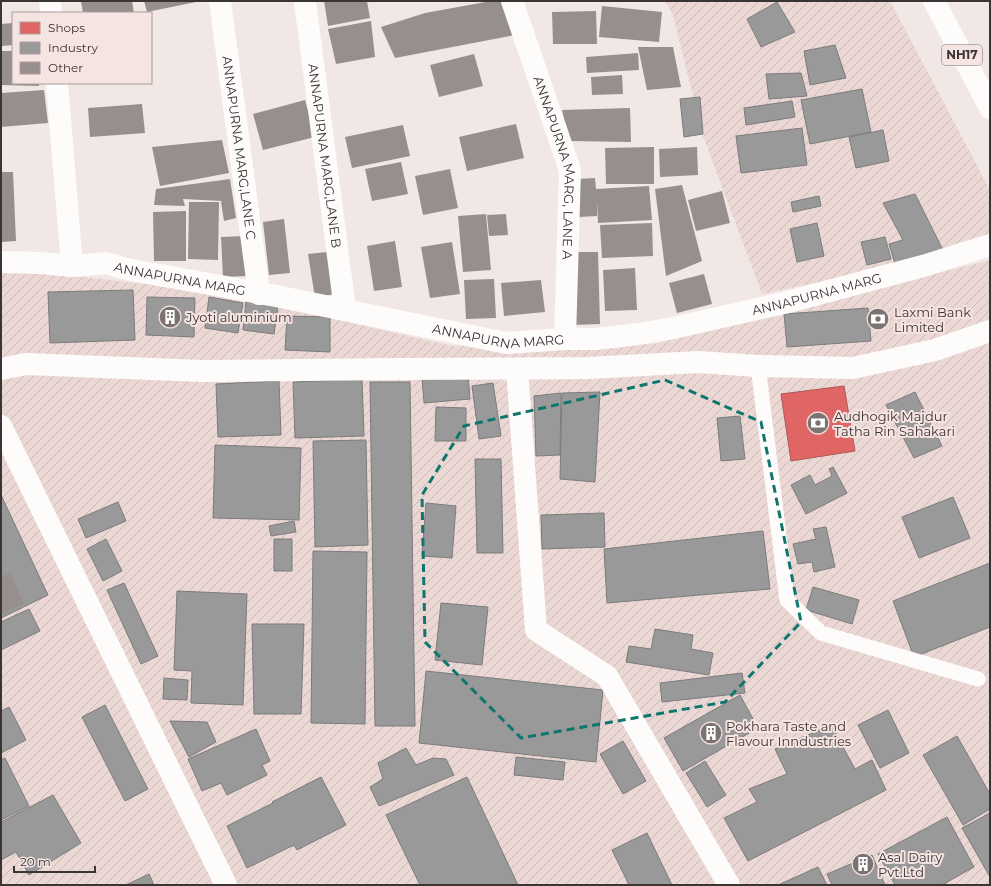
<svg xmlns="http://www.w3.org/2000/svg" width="991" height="886" viewBox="0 0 991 886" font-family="Montserrat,sans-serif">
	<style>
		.industrial { fill: url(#industrial-furrows) }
		.shops { fill: #e06666; stroke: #ae5757 }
		.industry { fill: #999; stroke: #7d7b7b }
		.building { fill: #968f8e }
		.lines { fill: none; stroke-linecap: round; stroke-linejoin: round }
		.service { stroke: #fdfcfb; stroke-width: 15 }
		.minor { stroke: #fdfcfb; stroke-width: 22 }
		.trunk { stroke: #fdfcfb; stroke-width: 22 }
		.marked { fill: none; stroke: #0f766e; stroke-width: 3; stroke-dasharray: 8 5; stroke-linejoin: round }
		.labels { text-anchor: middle; stroke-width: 4; stroke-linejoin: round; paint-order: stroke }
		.shield { fill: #f5e4e1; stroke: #736968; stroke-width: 1 }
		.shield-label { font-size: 12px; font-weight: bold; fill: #3b3434 }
		.street-label { font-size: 13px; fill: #3b3434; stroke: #f5e4e1 }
		.poi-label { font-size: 13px; fill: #3b3434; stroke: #f5e4e1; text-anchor: start }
	</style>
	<defs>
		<pattern id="industrial-furrows" width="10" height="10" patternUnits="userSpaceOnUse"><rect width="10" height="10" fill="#ebd8d5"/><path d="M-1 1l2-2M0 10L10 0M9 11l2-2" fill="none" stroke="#cabab7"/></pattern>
	</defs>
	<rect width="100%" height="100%" fill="#f1e8e6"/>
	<path class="industrial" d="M 665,1 L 890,1 L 990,190 L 990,234 L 947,249 L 891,267 L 762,294 L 703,136 L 673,15 Z
		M 990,260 L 990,885 L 1,885 L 1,618 L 48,595 L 1,495 L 1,270 L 40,272 L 222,293 L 452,346 L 590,346 L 654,344 Z"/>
	<path class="shops" d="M 844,386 L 855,451 L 791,461 L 781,394 Z"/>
	<path class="industry" d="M 777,2 L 795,32 L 761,47 L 747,19 Z
		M 835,45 L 846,78 L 810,85 L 804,51 Z
		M 801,73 L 807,96 L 769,99 L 766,74 Z
		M 862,89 L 871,132 L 810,144 L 801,100 Z
		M 700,97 L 703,134 L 684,137 L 680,99 Z
		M 792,101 L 795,117 L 746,125 L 744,108 Z
		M 802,128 L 807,165 L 741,173 L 736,136 Z
		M 883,130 L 889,161 L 856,168 L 849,137 Z
		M 915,194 L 943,250 L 895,264 L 889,244 L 903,240 L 883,203 Z
		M 819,196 L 821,206 L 793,212 L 791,202 Z
		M 817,223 L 824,256 L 797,262 L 790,229 Z
		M 885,237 L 891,259 L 867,265 L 861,242 Z
		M 133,290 L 135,340 L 50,343 L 48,292 Z
		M 147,297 L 195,298 L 194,337 L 146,335 Z
		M 209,297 L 243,303 L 238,333 L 205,328 Z
		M 246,301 L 278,306 L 274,334 L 243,330 Z
		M 868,308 L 871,341 L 787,347 L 784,314 Z
		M 287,316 L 330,317 L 330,352 L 285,350 Z
		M 468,374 L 470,399 L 424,403 L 422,378 Z
		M 362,379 L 364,436 L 295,438 L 293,382 Z
		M 279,381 L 281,435 L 218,437 L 216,384 Z
		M 370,382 L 410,382 L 415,726 L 375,726 Z
		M 493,383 L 501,436 L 479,439 L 472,386 Z
		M 600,392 L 595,482 L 560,479 L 562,393 Z
		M 915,392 L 942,446 L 914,458 L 886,405 Z
		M 561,393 L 560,455 L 536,456 L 534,396 Z
		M 436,407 L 466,408 L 466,441 L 435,441 Z
		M 740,416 L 745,459 L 721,461 L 717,418 Z
		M 366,440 L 368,545 L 315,547 L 313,441 Z
		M 215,445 L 301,448 L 299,520 L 213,518 Z
		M 475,459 L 501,459 L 503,553 L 477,553 Z
		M 833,467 L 847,493 L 806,514 L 791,485 L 810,475 L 815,485 L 832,476 L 829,469 Z
		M 1,495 L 48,595 L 1,618 Z
		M 953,497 L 970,538 L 919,558 L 902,517 Z
		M 118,502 L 126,521 L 86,538 L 78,519 Z
		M 426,503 L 456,506 L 452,558 L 422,556 Z
		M 604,513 L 605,547 L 542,549 L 541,515 Z
		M 294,521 L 296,532 L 271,536 L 269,526 Z
		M 826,527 L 835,567 L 814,572 L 812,562 L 798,564 L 793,544 L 816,539 L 813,529 Z
		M 763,531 L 770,589 L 607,603 L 604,549 Z
		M 106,539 L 122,571 L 103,581 L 87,549 Z
		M 274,539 L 292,539 L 292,571 L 274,571 Z
		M 313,551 L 367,552 L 365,724 L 311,723 Z
		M 990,563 L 990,627 L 914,657 L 893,601 Z
		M 124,583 L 158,656 L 141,664 L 107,590 Z
		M 813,587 L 859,600 L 852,624 L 806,610 Z
		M 177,591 L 247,594 L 243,705 L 191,703 L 192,671 L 174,670 Z
		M 441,603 L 488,607 L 482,665 L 435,660 Z
		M 29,609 L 40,631 L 1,650 L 1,622 Z
		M 252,624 L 304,624 L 301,714 L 254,714 Z
		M 655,629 L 693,635 L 691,649 L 713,653 L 709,675 L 626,662 L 629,646 L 651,649 Z
		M 426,671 L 603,690 L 596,762 L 419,743 Z
		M 742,673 L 745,693 L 662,702 L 660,683 Z
		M 164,678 L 188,680 L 187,700 L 163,699 Z
		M 740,695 L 758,728 L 683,771 L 664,738 Z
		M 105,705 L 148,789 L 125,801 L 82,717 Z
		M 9,707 L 26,740 L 1,753 L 1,711 Z
		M 888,710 L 909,753 L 880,768 L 858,725 Z
		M 170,721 L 207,722 L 216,742 L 189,757 Z
		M 831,725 L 855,769 L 872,760 L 886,790 L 748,861 L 724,818 L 757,802 L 749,789 L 787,774 L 775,749 Z
		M 256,729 L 270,761 L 262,765 L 267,775 L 227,795 L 221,783 L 202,791 L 188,759 Z
		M 957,736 L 990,794 L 990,809 L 963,825 L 923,755 Z
		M 623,741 L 646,781 L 623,794 L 600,754 Z
		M 406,748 L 416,765 L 433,758 L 446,759 L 454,775 L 379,806 L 370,787 L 383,779 L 378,763 Z
		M 516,757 L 565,762 L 563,780 L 514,775 Z
		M 5,758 L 29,806 L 1,820 L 1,760 Z
		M 705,761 L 726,795 L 707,807 L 686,773 Z
		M 321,777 L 346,825 L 297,850 L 294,845 L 247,868 L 227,826 L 273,803 L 272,802 Z
		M 467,777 L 518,885 L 420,885 L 386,815 Z
		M 53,795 L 81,843 L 29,875 L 16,852 L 1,860 L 1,822 Z
		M 990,813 L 990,877 L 962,828 Z
		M 947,817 L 974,867 L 942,885 L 895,885 L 878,854 Z
		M 647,833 L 672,885 L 629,885 L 612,850 Z
		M 872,855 L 885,885 L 832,885 L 827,874 Z
		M 818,867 L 827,885 L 778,885 Z
		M 149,874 L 154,885 L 126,885 Z"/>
	<path class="building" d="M 81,1 L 132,1 L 134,13 L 83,13 Z
		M 144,1 L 196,1 L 196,2 L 147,12 Z
		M 324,1 L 367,1 L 370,18 L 328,26 Z
		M 491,1 L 505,1 L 515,35 L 395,58 L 381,27 L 425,13 Z
		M 602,6 L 662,12 L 659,42 L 599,37 Z
		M 596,11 L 597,44 L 553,44 L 552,12 Z
		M 371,21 L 375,57 L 336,64 L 328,29 Z
		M 13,23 L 13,45 L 2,46 L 1,24 Z
		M 638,47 L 673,47 L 681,87 L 647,90 Z
		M 1,51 L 13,51 L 13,83 L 39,83 L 39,86 L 1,85 Z
		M 638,53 L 639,70 L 587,73 L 586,57 Z
		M 474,54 L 483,86 L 439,97 L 430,65 Z
		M 622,75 L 623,94 L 592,95 L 591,77 Z
		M 44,90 L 48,123 L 1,127 L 1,93 Z
		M 305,100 L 315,137 L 263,150 L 253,114 Z
		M 142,104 L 145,133 L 90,137 L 88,108 Z
		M 630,108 L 631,142 L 569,141 L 562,110 Z
		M 516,124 L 524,158 L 467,171 L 459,137 Z
		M 403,125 L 410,156 L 352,168 L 345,137 Z
		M 222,140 L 229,173 L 160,186 L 152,147 Z
		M 654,147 L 654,184 L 606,184 L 605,148 Z
		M 697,147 L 698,175 L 660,177 L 659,149 Z
		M 401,162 L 408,194 L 372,201 L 365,169 Z
		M 450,169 L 458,208 L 423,215 L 415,176 Z
		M 1,172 L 13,172 L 16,241 L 1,242 Z
		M 595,178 L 596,189 L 649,186 L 652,220 L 598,223 L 597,202 L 597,216 L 579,217 L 577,179 Z
		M 230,179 L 236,218 L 224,221 L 221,202 L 222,201 L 183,199 L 185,206 L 154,205 L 156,189 Z
		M 682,185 L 702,261 L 666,276 L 655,189 Z
		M 722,191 L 730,223 L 696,231 L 688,200 Z
		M 189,202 L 219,202 L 218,260 L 188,259 Z
		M 186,211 L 186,261 L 154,261 L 153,212 Z
		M 486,214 L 491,270 L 463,272 L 458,216 Z
		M 506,214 L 508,235 L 489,236 L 487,215 Z
		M 284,219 L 290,273 L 269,275 L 263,222 Z
		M 652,223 L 653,256 L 602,258 L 600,225 Z
		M 245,236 L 247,276 L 223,277 L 221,237 Z
		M 395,241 L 402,287 L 374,291 L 367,246 Z
		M 452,242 L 460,294 L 430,298 L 421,247 Z
		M 327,252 L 334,294 L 315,298 L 308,254 Z
		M 570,252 L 598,252 L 600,324 L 573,325 Z
		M 635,268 L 637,310 L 605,311 L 603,270 Z
		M 704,274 L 712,304 L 677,313 L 669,283 Z
		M 494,279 L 496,318 L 466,319 L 464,280 Z
		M 541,280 L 545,312 L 504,316 L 501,283 Z
		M 10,573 L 24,604 L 1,614 L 1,577 Z"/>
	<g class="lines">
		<path class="service" d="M 758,366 L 787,600 L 821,633 L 978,679"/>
		<g class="minor">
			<path d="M 50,1 L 51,13"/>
			<path id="s1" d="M 220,1 L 259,294"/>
			<path id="s2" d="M 305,1 L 345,310"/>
			<path id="s3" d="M 512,1 L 570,170 L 565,339"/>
			<path d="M 57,83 L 72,266"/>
			<path id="s4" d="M 1,262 L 41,263 L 72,266 L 106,263 L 126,269 L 276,296 L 506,343 L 565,339 L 596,339 L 638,334 L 673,328 L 784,303 L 923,266 L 990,245"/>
			<path d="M 1,369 L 26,364 L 203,371 L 396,369 L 589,368 L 698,362 L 758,366 L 853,368 L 935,350 L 990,331"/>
			<path d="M 517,369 L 536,630 L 607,676 L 729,885"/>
			<path d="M 1,426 L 226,885"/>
		</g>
		<path class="trunk" d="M 934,1 L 990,108"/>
	</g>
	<path class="marked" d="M 665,380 L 761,422 L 801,622 L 725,702 L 521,738 L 425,642 L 422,495 L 464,426 Z"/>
	<defs>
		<g id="building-disc" transform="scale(1.15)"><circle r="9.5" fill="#7b7372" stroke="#f5e4e1"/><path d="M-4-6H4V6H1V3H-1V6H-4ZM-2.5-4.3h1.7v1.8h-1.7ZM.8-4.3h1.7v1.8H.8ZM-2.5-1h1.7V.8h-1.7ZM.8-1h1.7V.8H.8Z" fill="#fff"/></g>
		<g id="bank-disc" transform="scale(1.15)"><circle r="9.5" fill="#7b7372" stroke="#f5e4e1"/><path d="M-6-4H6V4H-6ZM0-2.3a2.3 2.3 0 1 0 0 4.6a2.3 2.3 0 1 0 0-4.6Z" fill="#fff"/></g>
	</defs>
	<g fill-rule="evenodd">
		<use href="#building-disc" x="170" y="317"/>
		<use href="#bank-disc" x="878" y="319"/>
		<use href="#bank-disc" x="818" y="423"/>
		<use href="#building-disc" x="711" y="733"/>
		<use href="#building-disc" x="863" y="864"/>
	</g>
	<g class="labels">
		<rect class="shield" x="942" y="45" width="40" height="20" rx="3"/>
		<g class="shield-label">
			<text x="962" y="59">NH17</text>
		</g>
		<g class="street-label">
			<text dy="5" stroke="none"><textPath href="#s1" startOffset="148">ANNAPURNA MARG,LANE C</textPath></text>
			<text dy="5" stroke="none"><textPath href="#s2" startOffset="156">ANNAPURNA MARG,LANE B</textPath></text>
			<text dy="5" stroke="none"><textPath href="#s3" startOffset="174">ANNAPURNA MARG, LANE A</textPath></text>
			<text dy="5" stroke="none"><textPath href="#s4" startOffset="181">ANNAPURNA MARG</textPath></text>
			<text dy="5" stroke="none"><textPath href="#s4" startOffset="829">ANNAPURNA MARG</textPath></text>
			<text dy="5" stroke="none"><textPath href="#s4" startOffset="505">ANNAPURNA MARG</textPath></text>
		</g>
		<g class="poi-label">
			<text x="894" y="317">Laxmi Bank<tspan x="894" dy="15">Limited</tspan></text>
			<text x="186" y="322">Jyoti aluminium</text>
			<text x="834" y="421">Audhogik Majdur<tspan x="834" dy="15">Tatha Rin Sahakari</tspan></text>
			<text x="726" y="731">Pokhara Taste and<tspan x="726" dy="15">Flavour Inndustries</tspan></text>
			<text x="878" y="862">Asal Dairy<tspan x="878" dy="15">Pvt.Ltd</tspan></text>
		</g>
	</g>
	<rect width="991" height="886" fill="none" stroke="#3b3434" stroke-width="4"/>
	<rect x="12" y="12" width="140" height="72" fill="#f5e4e1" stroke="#ab9e9c"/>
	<rect x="20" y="22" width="20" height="12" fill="#e06666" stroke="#ab9e9c"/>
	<text x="48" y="32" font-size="12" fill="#3b3434">Shops</text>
	<rect x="20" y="42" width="20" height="12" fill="#999999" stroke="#ab9e9c"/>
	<text x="48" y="52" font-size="12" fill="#3b3434">Industry</text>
	<rect x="20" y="62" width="20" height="12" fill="#968f8e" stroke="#ab9e9c"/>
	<text x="48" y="72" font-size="12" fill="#3b3434">Other</text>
	<path d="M14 866v6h81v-6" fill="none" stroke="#3b3434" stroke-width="2"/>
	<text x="20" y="866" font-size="12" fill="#3b3434" stroke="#f5e4e1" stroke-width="3" paint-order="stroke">20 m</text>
</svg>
